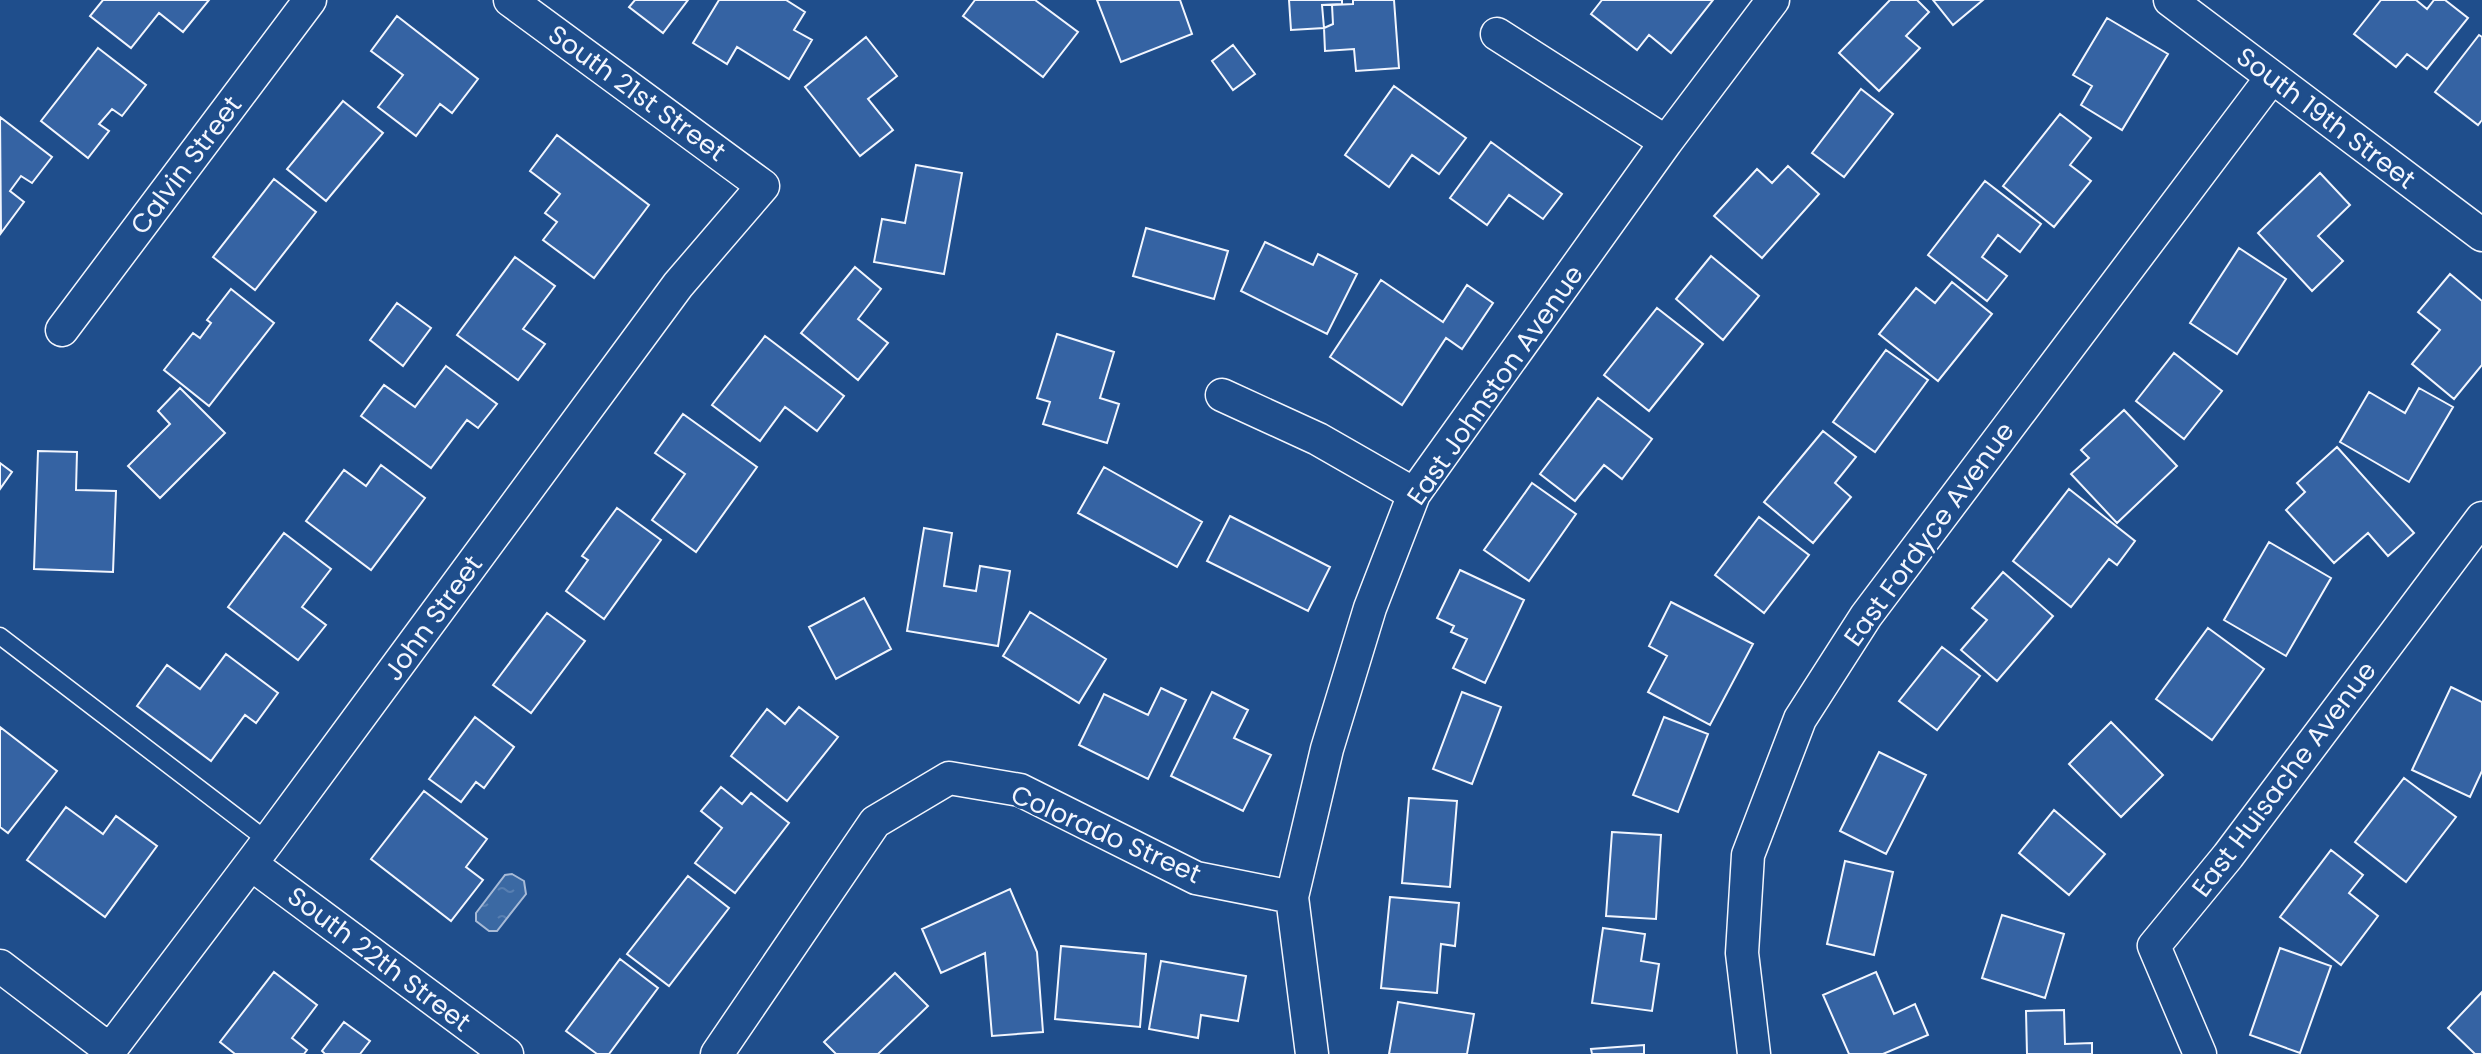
<svg xmlns="http://www.w3.org/2000/svg" width="2482" height="1054" viewBox="0 0 2482 1054" font-family="Poppins,sans-serif">
	<style>
		.water { fill: url(#water-ripples); stroke: #a8bbd7; stroke-width: 2 }
		.building { fill: #3563a3; stroke: #f2f6ff; stroke-width: 2 }
		.lines { fill: none; stroke-linecap: round; stroke-linejoin: round }
		.lane-casing { stroke: #f2f6ff; stroke-width: 19 }
		.street-casing { stroke: #f2f6ff; stroke-width: 35 }
		.lane { stroke: #1f4e8c; stroke-width: 16 }
		.street { stroke: #1f4e8c; stroke-width: 32 }
		.labels { text-anchor: middle; stroke-width: 6; stroke-linejoin: round; paint-order: stroke }
		.street-label { font-size: 26px; fill: #f2f6ff; stroke: #1f4e8c }
	</style>
	<defs>
		<pattern id="water-ripples" width="26" height="14" patternUnits="userSpaceOnUse" patternTransform="scale(2)"><rect width="26" height="14" fill="#3b69a3"/><path d="M2 4q2-2 4 0t4 0M15 11q2-2 4 0t4 0" fill="none" stroke="#587fb1"/></pattern>
	</defs>
	<rect width="100%" height="100%" fill="#1f4e8c"/>
	<path class="water" d="M 512,874 L 524,881 L 526,894 L 497,931 L 489,931 L 476,921 L 476,913 L 505,875 Z"/>
	<path class="building" d="M 103,0 L 209,0 L 183,32 L 159,13 L 131,48 L 90,16 Z
		M 635,0 L 688,0 L 663,33 L 629,7 Z
		M 719,0 L 786,0 L 805,12 L 794,30 L 812,40 L 789,79 L 737,47 L 727,64 L 693,43 Z
		M 975,0 L 1035,0 L 1078,32 L 1043,77 L 963,16 Z
		M 1097,0 L 1180,0 L 1192,34 L 1121,62 Z
		M 1289,0 L 1342,0 L 1342,4 L 1322,5 L 1324,28 L 1291,30 Z
		M 1353,0 L 1394,0 L 1399,68 L 1356,71 L 1354,49 L 1325,51 L 1324,28 L 1333,24 L 1332,5 L 1353,4 Z
		M 1602,0 L 1713,0 L 1671,53 L 1649,35 L 1637,50 L 1591,14 Z
		M 1890,0 L 1917,0 L 1929,12 L 1906,36 L 1920,48 L 1879,91 L 1839,53 Z
		M 1933,0 L 1983,0 L 1953,25 Z
		M 2381,0 L 2416,0 L 2427,9 L 2434,0 L 2445,0 L 2468,18 L 2427,69 L 2407,54 L 2396,67 L 2354,34 Z
		M 397,16 L 478,79 L 452,113 L 440,104 L 416,136 L 378,107 L 403,75 L 371,51 Z
		M 2107,18 L 2168,54 L 2122,130 L 2081,105 L 2092,86 L 2073,75 Z
		M 2479,35 L 2482,37 L 2482,120 L 2478,125 L 2435,92 Z
		M 866,37 L 897,76 L 868,99 L 893,130 L 860,156 L 805,87 Z
		M 1233,45 L 1255,74 L 1233,90 L 1212,61 Z
		M 98,48 L 146,85 L 122,116 L 112,109 L 99,124 L 109,131 L 88,158 L 41,121 Z
		M 1394,86 L 1466,138 L 1439,174 L 1412,155 L 1389,187 L 1345,155 Z
		M 1861,89 L 1893,114 L 1844,177 L 1812,153 Z
		M 343,101 L 383,133 L 326,201 L 287,169 Z
		M 2060,114 L 2091,138 L 2070,165 L 2091,181 L 2054,227 L 2003,186 Z
		M 0,117 L 52,157 L 32,183 L 21,176 L 10,191 L 24,202 L 1,233 Z
		M 557,135 L 649,205 L 594,278 L 543,240 L 557,222 L 545,213 L 560,194 L 530,171 Z
		M 1491,142 L 1562,194 L 1543,219 L 1509,195 L 1487,225 L 1450,198 Z
		M 916,165 L 962,173 L 944,274 L 874,262 L 882,219 L 905,223 Z
		M 1788,166 L 1819,194 L 1762,258 L 1714,216 L 1757,169 L 1772,183 Z
		M 2320,173 L 2350,205 L 2318,236 L 2343,261 L 2312,291 L 2258,233 Z
		M 274,179 L 316,212 L 255,290 L 213,257 Z
		M 1985,181 L 2041,224 L 2020,252 L 1998,235 L 1982,257 L 2007,276 L 1987,301 L 1928,255 Z
		M 1146,228 L 1228,251 L 1214,299 L 1133,276 Z
		M 1265,242 L 1313,265 L 1318,254 L 1357,274 L 1327,334 L 1241,291 Z
		M 2239,248 L 2286,279 L 2237,354 L 2190,323 Z
		M 1711,256 L 1759,296 L 1723,340 L 1676,299 Z
		M 515,257 L 555,286 L 523,329 L 545,344 L 518,380 L 457,335 Z
		M 855,267 L 881,289 L 858,319 L 888,343 L 858,380 L 801,333 Z
		M 2450,274 L 2482,301 L 2482,365 L 2454,399 L 2412,364 L 2440,330 L 2418,312 Z
		M 1381,280 L 1443,322 L 1467,285 L 1493,303 L 1462,349 L 1446,338 L 1402,405 L 1330,357 Z
		M 1952,282 L 1992,314 L 1938,381 L 1879,334 L 1916,288 L 1935,303 Z
		M 231,289 L 274,323 L 209,406 L 164,370 L 193,333 L 200,338 L 211,323 L 207,320 Z
		M 397,303 L 431,328 L 403,366 L 370,340 Z
		M 1657,308 L 1703,344 L 1649,411 L 1604,375 Z
		M 1057,334 L 1114,352 L 1100,398 L 1119,404 L 1107,443 L 1043,424 L 1050,402 L 1037,398 Z
		M 765,336 L 844,396 L 817,431 L 785,407 L 760,441 L 712,405 Z
		M 1886,350 L 1928,380 L 1875,452 L 1833,422 Z
		M 2174,353 L 2222,391 L 2184,439 L 2136,401 Z
		M 446,366 L 497,404 L 478,428 L 467,420 L 431,468 L 361,416 L 384,385 L 415,407 Z
		M 180,388 L 225,433 L 160,498 L 128,466 L 170,424 L 158,411 Z
		M 2419,388 L 2453,407 L 2409,482 L 2340,442 L 2369,392 L 2405,413 Z
		M 1598,398 L 1652,439 L 1622,479 L 1604,465 L 1575,501 L 1540,474 Z
		M 2124,410 L 2177,466 L 2117,523 L 2071,474 L 2089,458 L 2081,450 Z
		M 683,414 L 757,467 L 696,552 L 652,520 L 685,474 L 655,453 Z
		M 1823,431 L 1856,457 L 1835,483 L 1851,497 L 1813,543 L 1764,502 Z
		M 2337,447 L 2414,533 L 2388,556 L 2368,533 L 2334,563 L 2286,510 L 2305,492 L 2297,483 Z
		M 38,451 L 77,452 L 76,490 L 116,491 L 113,572 L 34,569 Z
		M 0,463 L 12,472 L 0,489 Z
		M 381,465 L 425,498 L 371,570 L 306,521 L 344,470 L 366,486 Z
		M 1104,467 L 1202,522 L 1177,567 L 1078,513 Z
		M 1532,483 L 1576,514 L 1529,581 L 1484,550 Z
		M 2069,489 L 2135,541 L 2117,565 L 2109,559 L 2071,607 L 2013,561 Z
		M 617,508 L 661,540 L 604,619 L 566,591 L 588,560 L 582,556 Z
		M 1230,516 L 1330,567 L 1308,611 L 1207,561 Z
		M 1759,517 L 1809,555 L 1764,613 L 1715,575 Z
		M 924,528 L 952,533 L 944,586 L 976,591 L 980,566 L 1010,571 L 998,646 L 907,631 Z
		M 284,533 L 331,569 L 302,607 L 326,625 L 298,660 L 228,607 Z
		M 2269,542 L 2331,578 L 2286,656 L 2224,620 Z
		M 1460,570 L 1524,600 L 1485,683 L 1453,668 L 1467,639 L 1451,632 L 1454,626 L 1437,618 Z
		M 2003,572 L 2053,616 L 1997,681 L 1961,650 L 1987,620 L 1972,608 Z
		M 864,598 L 891,649 L 836,679 L 809,627 Z
		M 1671,602 L 1753,644 L 1710,725 L 1648,692 L 1667,656 L 1649,646 Z
		M 1030,612 L 1106,659 L 1079,703 L 1003,656 Z
		M 547,613 L 585,641 L 531,713 L 493,685 Z
		M 2208,628 L 2264,669 L 2212,740 L 2156,699 Z
		M 1942,647 L 1980,676 L 1937,730 L 1899,701 Z
		M 226,654 L 278,693 L 256,723 L 245,715 L 211,761 L 137,706 L 167,665 L 200,689 Z
		M 2451,687 L 2482,702 L 2482,771 L 2470,797 L 2412,770 Z
		M 1161,688 L 1186,700 L 1148,779 L 1079,745 L 1104,694 L 1148,715 Z
		M 1212,692 L 1248,710 L 1234,738 L 1271,755 L 1243,811 L 1171,776 Z
		M 1462,692 L 1501,707 L 1472,784 L 1433,769 Z
		M 799,707 L 838,737 L 787,801 L 731,756 L 767,709 L 785,724 Z
		M 475,717 L 514,747 L 484,788 L 476,782 L 461,802 L 429,779 Z
		M 1664,717 L 1708,734 L 1678,812 L 1633,795 Z
		M 2111,722 L 2163,775 L 2121,817 L 2069,764 Z
		M 0,727 L 57,771 L 8,833 L 0,827 Z
		M 1879,752 L 1926,775 L 1886,854 L 1840,831 Z
		M 2404,778 L 2456,817 L 2406,882 L 2355,842 Z
		M 721,787 L 742,804 L 751,793 L 789,823 L 735,893 L 695,863 L 722,828 L 701,811 Z
		M 424,791 L 487,839 L 466,867 L 483,880 L 451,921 L 371,859 Z
		M 1409,798 L 1457,801 L 1450,887 L 1402,883 Z
		M 66,807 L 103,834 L 116,816 L 157,846 L 105,917 L 27,860 Z
		M 2054,810 L 2105,854 L 2069,895 L 2019,853 Z
		M 1612,832 L 1661,835 L 1656,919 L 1606,916 Z
		M 2331,850 L 2363,875 L 2349,893 L 2378,916 L 2341,965 L 2280,917 Z
		M 1845,861 L 1893,872 L 1874,955 L 1827,944 Z
		M 688,876 L 729,908 L 669,986 L 627,954 Z
		M 1010,889 L 1037,952 L 1043,1032 L 992,1036 L 985,953 L 941,973 L 922,929 Z
		M 1390,897 L 1459,903 L 1455,946 L 1441,944 L 1437,993 L 1381,988 Z
		M 2002,915 L 2064,934 L 2045,998 L 1982,978 Z
		M 1603,928 L 1645,934 L 1641,961 L 1659,964 L 1652,1011 L 1592,1003 Z
		M 1061,946 L 1146,954 L 1140,1027 L 1055,1019 Z
		M 2280,948 L 2331,966 L 2300,1053 L 2250,1035 Z
		M 620,959 L 658,988 L 609,1054 L 597,1054 L 566,1031 Z
		M 1161,961 L 1246,976 L 1238,1021 L 1201,1015 L 1198,1038 L 1149,1029 Z
		M 274,972 L 317,1005 L 292,1038 L 307,1050 L 304,1054 L 235,1054 L 220,1042 Z
		M 1876,972 L 1894,1014 L 1915,1004 L 1928,1035 L 1883,1054 L 1849,1054 L 1823,995 Z
		M 895,973 L 928,1006 L 878,1054 L 836,1054 L 824,1042 Z
		M 2482,992 L 2482,1054 L 2475,1054 L 2448,1028 Z
		M 1398,1002 L 1474,1014 L 1467,1054 L 1389,1054 Z
		M 2064,1010 L 2065,1044 L 2092,1043 L 2092,1054 L 2027,1054 L 2026,1011 Z
		M 344,1022 L 370,1041 L 360,1054 L 325,1054 L 322,1051 Z
		M 1644,1045 L 1644,1054 L 1592,1054 L 1591,1049 Z"/>
	<g class="lines">
		<g class="lane-casing">
			<path id="lane" d="M 0,636 L 268,841"/>
		</g>
		<g class="street-casing">
			<path id="street" d="M 2170,0 L 2482,235
				M 1497,34 L 1666,142
				M 62,330 L 310,0
				M 1222,395 L 1318,439 L 1414,494
				M 251,864 L 507,1054
				M 0,966 L 110,1050
				M 107,1054 L 268,841 L 678,285 L 763,186 L 510,0
				M 717,1054 L 875,822 L 949,778 L 1020,790 L 1196,878 L 1292,897
				M 1312,1054 L 1292,897 L 1327,749 L 1370,608 L 1414,494 L 1666,142 L 1773,0
				M 1754,1054 L 1742,953 L 1748,855 L 1800,719 L 1866,616 L 2272,77
				M 2200,1054 L 2154,946 L 2228,856 L 2482,518"/>
		</g>
		<use href="#lane" class="lane"/>
		<use href="#street" class="street"/>
	</g>
	<g class="labels">
		<g class="street-label">
			<text transform="translate(637 93) rotate(36)" y="9">South 21st Street</text>
			<text transform="translate(2326 118) rotate(37)" y="9">South 19th Street</text>
			<text transform="translate(186 165) rotate(-53)" y="9">Calvin Street</text>
			<text transform="translate(1495 385) rotate(-55)" y="9">East Johnston Avenue</text>
			<text transform="translate(1929 534) rotate(-54)" y="9">East Fordyce Avenue</text>
			<text transform="translate(433 618) rotate(-54)" y="9">John Street</text>
			<text transform="translate(2284 779) rotate(-53)" y="9">East Huisache Avenue</text>
			<text transform="translate(1106 834) rotate(24)" y="9">Colorado Street</text>
			<text transform="translate(379 959) rotate(37)" y="9">South 22th Street</text>
		</g>
	</g>
</svg>
